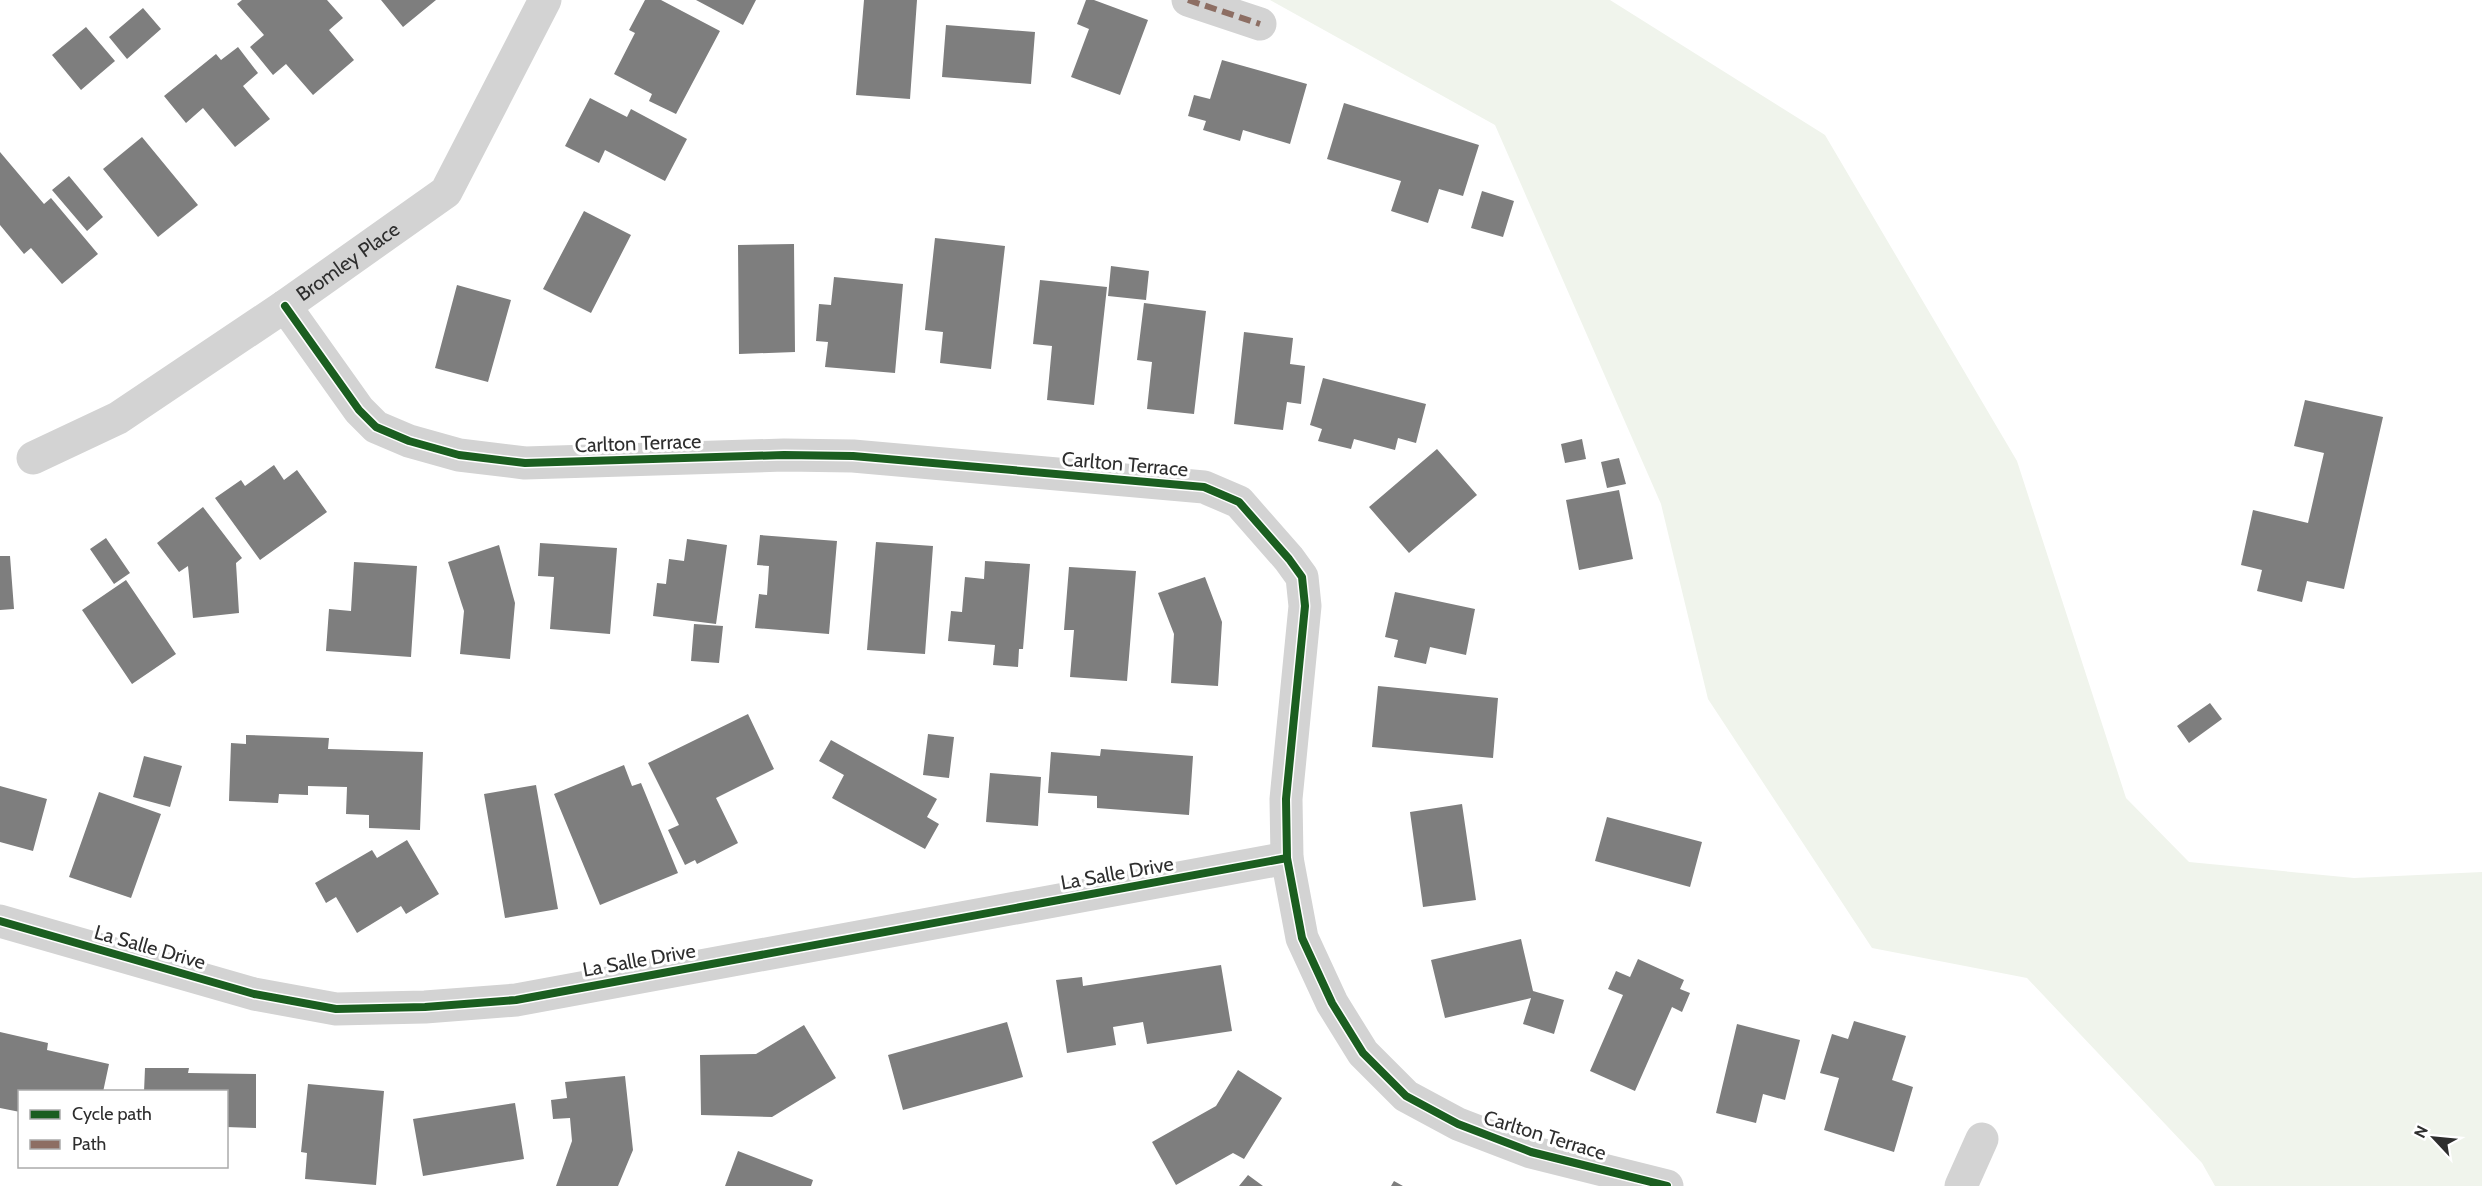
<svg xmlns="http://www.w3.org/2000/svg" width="2482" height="1186" viewBox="0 0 2482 1186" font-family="Cabin,sans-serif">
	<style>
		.green { fill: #f0f4ec }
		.building { fill: #7e7e7e }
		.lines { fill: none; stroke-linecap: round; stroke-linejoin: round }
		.minor { stroke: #d3d3d3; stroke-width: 33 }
		.quiet { stroke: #8d6e63; stroke-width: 6; stroke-dasharray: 12 6; stroke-linecap: butt }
		.cycleway-casing { stroke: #fff; stroke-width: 11 }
		.cycleway { stroke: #1b5e20; stroke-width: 8 }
		.labels { text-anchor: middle; stroke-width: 6; stroke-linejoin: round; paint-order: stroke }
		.street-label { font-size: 20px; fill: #2e2e2e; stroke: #fff }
	</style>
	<rect width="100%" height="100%" fill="#fff"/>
	<path class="green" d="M 1270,0 L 1610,0 L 1825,135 L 2017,461 L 2126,798 L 2189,862 L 2354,878 L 2482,872 L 2482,1186 L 2215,1186 L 2202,1163 L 2027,978 L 1872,948 L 1708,699 L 1661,504 L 1495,125 Z"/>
	<path class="building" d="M 242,0 L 327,0 L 343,18 L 329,30 L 354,60 L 313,95 L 286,64 L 273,75 L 250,47 L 264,35 L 237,4 Z
		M 381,0 L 436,0 L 403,27 Z
		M 645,0 L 661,0 L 720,31 L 676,114 L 649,101 L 652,94 L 614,74 L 635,33 L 629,30 Z
		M 696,0 L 756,0 L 743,25 Z
		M 864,0 L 917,0 L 910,99 L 856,95 Z
		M 1086,0 L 1094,0 L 1148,20 L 1120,95 L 1071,77 L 1089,29 L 1077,24 Z
		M 143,8 L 161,29 L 127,59 L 109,37 Z
		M 946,25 L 1035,32 L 1031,84 L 942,77 Z
		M 86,27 L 115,61 L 81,90 L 52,55 Z
		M 238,47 L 258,73 L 243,86 L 270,119 L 235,147 L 203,108 L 186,123 L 164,96 L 216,54 L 221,60 Z
		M 1222,60 L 1307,84 L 1290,144 L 1243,130 L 1240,141 L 1203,130 L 1206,121 L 1188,116 L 1194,95 L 1210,99 Z
		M 590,98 L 627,117 L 631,109 L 687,139 L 665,181 L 605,150 L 599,163 L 565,146 Z
		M 1344,103 L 1479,145 L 1463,196 L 1439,189 L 1428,223 L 1391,211 L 1401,181 L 1327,159 Z
		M 142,137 L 198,205 L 158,237 L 103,169 Z
		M 0,152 L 44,204 L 51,198 L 98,254 L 62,284 L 31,248 L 24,254 L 0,225 Z
		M 69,176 L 103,217 L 87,231 L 52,190 Z
		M 1482,191 L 1514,201 L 1503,237 L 1471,228 Z
		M 584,211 L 631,235 L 591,313 L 543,289 Z
		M 935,238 L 1005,246 L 991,369 L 940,363 L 943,332 L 925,330 Z
		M 794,244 L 795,352 L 739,354 L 738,245 Z
		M 1111,266 L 1149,271 L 1146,300 L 1108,296 Z
		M 834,277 L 903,284 L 895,373 L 825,367 L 828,342 L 816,341 L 819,304 L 831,305 Z
		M 1040,280 L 1107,287 L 1094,405 L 1047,400 L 1052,346 L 1033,344 Z
		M 457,285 L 511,300 L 488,382 L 435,368 Z
		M 1144,303 L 1206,311 L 1194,414 L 1147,409 L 1152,362 L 1137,360 Z
		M 1244,332 L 1293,338 L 1290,364 L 1305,366 L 1301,404 L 1287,402 L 1283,430 L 1234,424 Z
		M 1323,378 L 1426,404 L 1416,443 L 1398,438 L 1395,450 L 1354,439 L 1351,449 L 1318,441 L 1322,429 L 1310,425 Z
		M 2305,400 L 2383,417 L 2344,589 L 2307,581 L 2302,602 L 2257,591 L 2262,570 L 2241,565 L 2253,510 L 2308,523 L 2324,453 L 2294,446 Z
		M 1582,439 L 1586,459 L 1565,463 L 1561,444 Z
		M 1437,449 L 1477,495 L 1409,553 L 1369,507 Z
		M 1619,458 L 1626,484 L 1607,488 L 1601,462 Z
		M 274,465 L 284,480 L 297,470 L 327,512 L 260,560 L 215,498 L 241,480 L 245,486 Z
		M 1619,490 L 1633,559 L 1579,570 L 1566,500 Z
		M 203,507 L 242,558 L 236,563 L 239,613 L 193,618 L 188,566 L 179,572 L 157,543 Z
		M 760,535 L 837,541 L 829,634 L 755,628 L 759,594 L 767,595 L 769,566 L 757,565 Z
		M 106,538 L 130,573 L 114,584 L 90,549 Z
		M 687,539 L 727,545 L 716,624 L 653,616 L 657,583 L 666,584 L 669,559 L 684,561 Z
		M 876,542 L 933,546 L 925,654 L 867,650 Z
		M 540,543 L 617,548 L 610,634 L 550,629 L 554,577 L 538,576 Z
		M 499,545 L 515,603 L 510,659 L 460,654 L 464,611 L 448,562 Z
		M 0,556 L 10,556 L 14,609 L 0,610 Z
		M 985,561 L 1030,564 L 1023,649 L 1019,649 L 1018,667 L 993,665 L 995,645 L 948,641 L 951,611 L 962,612 L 965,577 L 984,579 Z
		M 354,562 L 417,566 L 411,657 L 326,651 L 329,609 L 351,611 Z
		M 1069,567 L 1136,571 L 1127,681 L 1070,677 L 1074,630 L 1064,630 Z
		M 1205,577 L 1222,622 L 1218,686 L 1171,683 L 1174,634 L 1158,593 Z
		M 126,580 L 176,654 L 132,684 L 82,610 Z
		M 1395,592 L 1475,609 L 1466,655 L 1430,647 L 1426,664 L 1394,657 L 1398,640 L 1385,637 Z
		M 694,624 L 723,626 L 719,663 L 691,661 Z
		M 1378,686 L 1498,698 L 1493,758 L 1372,747 Z
		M 2210,703 L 2222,719 L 2189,743 L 2177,726 Z
		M 748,714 L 774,769 L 716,798 L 738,843 L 697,864 L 695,860 L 685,865 L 668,830 L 679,825 L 648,763 Z
		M 928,734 L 954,737 L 949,778 L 923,775 Z
		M 246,735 L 329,738 L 328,749 L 423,752 L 420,830 L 369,828 L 369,815 L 346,814 L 347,787 L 308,786 L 308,795 L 279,794 L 278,803 L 229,801 L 231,743 L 246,744 Z
		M 831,740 L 937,799 L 927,817 L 939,824 L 925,849 L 832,798 L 844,775 L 819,761 Z
		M 1101,749 L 1193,756 L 1189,815 L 1097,808 L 1097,796 L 1048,793 L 1051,752 L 1100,756 Z
		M 144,756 L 182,766 L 170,807 L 133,797 Z
		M 624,765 L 632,786 L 641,783 L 678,873 L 600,905 L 554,794 Z
		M 990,773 L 1041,777 L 1038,826 L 986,822 Z
		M 536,785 L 558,909 L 505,918 L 484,794 Z
		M 0,786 L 47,799 L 33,851 L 0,842 Z
		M 99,792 L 161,814 L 131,898 L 69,877 Z
		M 1462,804 L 1476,900 L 1423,907 L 1410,812 Z
		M 1607,817 L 1702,842 L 1690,887 L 1595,861 Z
		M 407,840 L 439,894 L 406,914 L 401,906 L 357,933 L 336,897 L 326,903 L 315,883 L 372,850 L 377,858 Z
		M 1521,939 L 1533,991 L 1564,1000 L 1554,1034 L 1523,1024 L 1531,998 L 1445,1018 L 1431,960 Z
		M 1638,959 L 1684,980 L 1680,989 L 1690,993 L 1682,1012 L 1672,1007 L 1635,1091 L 1590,1071 L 1623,995 L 1608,989 L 1616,971 L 1630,977 Z
		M 1221,965 L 1232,1031 L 1147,1044 L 1143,1022 L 1113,1027 L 1116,1045 L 1067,1053 L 1056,980 L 1082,977 L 1083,986 Z
		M 1854,1021 L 1906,1036 L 1892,1080 L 1913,1087 L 1894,1152 L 1824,1130 L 1839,1078 L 1820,1073 L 1832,1034 L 1848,1039 Z
		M 1007,1022 L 1023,1077 L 903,1110 L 888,1055 Z
		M 1737,1024 L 1800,1040 L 1785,1100 L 1763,1094 L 1756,1123 L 1716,1113 Z
		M 804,1025 L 836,1078 L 772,1117 L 701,1115 L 700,1055 L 756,1054 Z
		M 0,1032 L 48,1043 L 47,1050 L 109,1064 L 103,1092 L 20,1092 L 20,1112 L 0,1108 Z
		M 145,1068 L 189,1068 L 188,1073 L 256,1074 L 256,1128 L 226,1127 L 226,1092 L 144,1092 Z
		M 1238,1070 L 1282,1098 L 1244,1159 L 1233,1153 L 1176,1185 L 1152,1142 L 1216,1106 Z
		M 625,1076 L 633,1150 L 618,1186 L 556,1186 L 572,1141 L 570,1118 L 553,1119 L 551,1100 L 567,1098 L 565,1082 Z
		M 308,1084 L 384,1091 L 376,1185 L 305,1179 L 307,1153 L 301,1152 Z
		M 515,1103 L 524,1159 L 423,1176 L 413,1119 Z
		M 738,1151 L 813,1180 L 811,1186 L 725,1186 Z
		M 1248,1175 L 1263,1186 L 1239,1186 Z
		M 1394,1181 L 1403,1186 L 1391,1186 Z"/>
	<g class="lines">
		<g class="minor">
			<path d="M 1188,0 L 1260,24"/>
			<path d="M 285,306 L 359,410 L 376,427 L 409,441 L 459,455 L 525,463 L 784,455 L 853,456 L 1204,487 L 1239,502 L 1289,559 L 1302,577 L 1305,606 L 1286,799 L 1287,858 L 1302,938 L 1332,1003 L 1363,1053 L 1406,1096 L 1458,1124 L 1531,1152 L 1667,1186"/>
			<path id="s1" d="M 33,458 L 118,418 L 285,306 L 446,192 L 545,0"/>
			<path d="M 0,921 L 254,994 L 336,1009 L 425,1007 L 516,1000 L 1287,858"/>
			<path d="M 1961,1186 L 1982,1139"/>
		</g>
		<path class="quiet" d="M 1188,0 L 1260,24"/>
		<g class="cycleway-casing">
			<path id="cycleway" d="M 285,306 L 359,410 L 376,427 L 409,441 L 459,455 L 525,463 L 784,455 L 853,456 L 1204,487 L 1239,502 L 1289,559 L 1302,577 L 1305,606 L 1286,799 L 1287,858 L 1302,938 L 1332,1003 L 1363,1053 L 1406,1096 L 1458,1124 L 1531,1152 L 1667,1186
				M 0,921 L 254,994 L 336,1009 L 425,1007 L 516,1000 L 1287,858"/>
		</g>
		<use href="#cycleway" class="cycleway"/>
	</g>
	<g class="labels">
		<g class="street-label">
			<text dy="7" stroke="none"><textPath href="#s1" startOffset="372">Bromley Place</textPath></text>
			<text transform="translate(638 443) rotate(-2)" y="7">Carlton Terrace</text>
			<text transform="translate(1125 464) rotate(5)" y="7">Carlton Terrace</text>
			<text transform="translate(1117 873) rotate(-10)" y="7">La Salle Drive</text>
			<text transform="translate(150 947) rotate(16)" y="7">La Salle Drive</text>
			<text transform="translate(639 960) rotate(-10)" y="7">La Salle Drive</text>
			<text transform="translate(1545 1135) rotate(17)" y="7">Carlton Terrace</text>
		</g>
	</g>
	<rect x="18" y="1090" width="210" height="78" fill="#ffffff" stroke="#ababab" stroke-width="1.5"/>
	<rect x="30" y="1110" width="30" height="9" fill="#1b5e20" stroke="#ababab" stroke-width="1.5"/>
	<text x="72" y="1120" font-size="18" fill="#2e2e2e">Cycle path</text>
	<rect x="30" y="1140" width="30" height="9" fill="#8d6e63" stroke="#ababab" stroke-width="1.5"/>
	<text x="72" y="1150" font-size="18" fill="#2e2e2e">Path</text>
	<g transform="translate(2434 1138) rotate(296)" stroke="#ffffff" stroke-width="4.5" paint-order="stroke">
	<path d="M0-4.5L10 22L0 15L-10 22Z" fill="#2e2e2e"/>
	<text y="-9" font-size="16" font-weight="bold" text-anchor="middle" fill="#2e2e2e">N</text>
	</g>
</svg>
